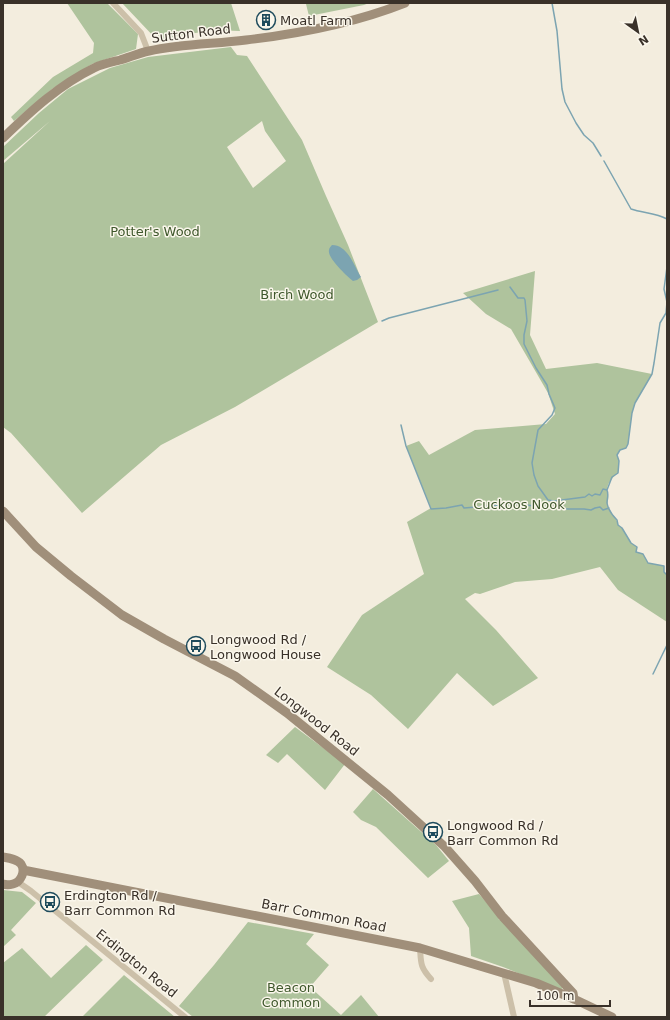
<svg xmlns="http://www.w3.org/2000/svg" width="670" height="1020" viewBox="0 0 670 1020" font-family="'DejaVu Sans',sans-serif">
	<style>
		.green { fill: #afc39d; fill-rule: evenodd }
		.water { fill: #7ca4b1 }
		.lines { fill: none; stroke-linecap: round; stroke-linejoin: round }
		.stream { stroke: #7ca4b1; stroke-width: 1.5 }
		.street { stroke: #ccc0a9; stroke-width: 6 }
		.secondary { stroke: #a08f7a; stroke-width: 9 }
		.labels { text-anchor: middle; stroke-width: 3; stroke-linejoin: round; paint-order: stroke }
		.poi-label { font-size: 13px; fill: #393129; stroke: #faf6eb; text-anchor: start }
		.street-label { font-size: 13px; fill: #393129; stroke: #faf6eb }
		.park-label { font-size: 13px; fill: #3f582c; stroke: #faf6eb }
	</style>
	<rect width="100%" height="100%" fill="#f3edde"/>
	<path class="green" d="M 67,3 L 107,3 L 138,34 L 136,49 L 92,64 L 52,89 L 14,121 L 11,117 L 53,77 L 93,53 L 94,43 Z
		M 122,3 L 231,3 L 240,31 L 212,30 L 157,40 Z
		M 307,3 L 369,3 L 364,5 L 309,16 L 306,4 Z
		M 231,47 L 237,55 L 247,56 L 302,140 L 326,196 L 348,245 L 378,322 L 235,407 L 161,445 L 82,513 L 11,433 L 3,427 L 3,164 L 50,121 L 3,161 L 3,147 L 39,113 L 68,89 L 110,68 L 148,57 ZM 262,121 L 265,131 L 286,161 L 253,188 L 227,147 Z
		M 535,271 L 530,335 L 546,369 L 597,363 L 652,374 L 635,403 L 632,413 L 628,444 L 626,448 L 620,450 L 617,455 L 619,461 L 618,473 C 613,477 608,482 607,489 C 607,493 608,492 608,495 C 609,501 606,503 609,508 C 612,515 617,518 618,525 L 622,528 L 631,543 L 637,547 L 636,552 L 643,554 L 648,563 L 664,566 L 664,572 L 667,575 L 667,622 L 618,590 L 600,567 L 552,579 L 515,582 L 480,594 L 475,593 L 465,599 L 496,630 L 538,678 L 493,706 L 457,673 L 408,729 L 371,695 L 327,667 L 362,615 L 424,574 L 407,522 L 431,508 L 406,446 L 419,441 L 429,455 L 475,430 L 546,424 L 555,414 L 548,393 L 511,329 L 486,314 L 463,293 Z
		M 295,727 L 345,764 L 325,790 L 287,754 L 278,763 L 266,755 Z
		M 373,789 L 436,845 L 449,861 L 428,878 L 376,827 L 361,820 L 353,812 Z
		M 3,890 L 22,892 L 36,903 L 11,930 L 16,935 L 3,947 Z
		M 479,894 L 498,916 L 499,920 L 502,920 L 563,988 L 560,990 L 503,967 L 471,956 L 469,928 L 452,901 Z
		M 248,922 L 314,934 L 306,944 L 329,965 L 310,987 L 341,1015 L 361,995 L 379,1017 L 193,1017 L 179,1006 L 214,965 Z
		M 86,945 L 103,960 L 44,1017 L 3,1017 L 3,963 L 22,948 L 51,978 Z
		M 124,975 L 175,1017 L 82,1017 Z"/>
	<path class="water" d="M 332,245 C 348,245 354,266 361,277 L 357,280 L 353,281 C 347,276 327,258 329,250 C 329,248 331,246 332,245 Z"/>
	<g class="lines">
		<path class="stream" d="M 552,3 L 557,31 L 562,89 L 565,102 L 576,123 L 584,135 L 593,143 L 601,156
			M 604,161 L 631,209 C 643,213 656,213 667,219
			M 510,287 L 518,298 L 524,298 L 525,300 L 527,321 L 524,335 L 524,344 L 536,368 L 547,385 L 549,394 L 555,408 L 552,415 L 538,430 L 532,463 L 534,475 L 538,486 L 548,500 L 554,501 L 585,497 L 589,494 L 592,496 L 595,494 L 600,495 L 603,489 L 607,490 C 609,495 607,498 607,503 C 608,509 613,516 617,520 L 618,525 L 622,528 L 631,543 L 637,547 L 636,552 L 643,554 L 648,563 L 664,566 L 664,572 L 667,575
			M 382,321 L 389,318 L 498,290
			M 401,425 L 406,446 L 431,509 L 446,508 L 462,505 L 464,508 L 514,504 L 568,509 L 584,509 L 591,510 L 595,508 L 600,507 L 603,510 L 609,508
			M 607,490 L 612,477 L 618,473 L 619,461 L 617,455 L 620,450 L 626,448 L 628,444 L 632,413 L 635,403 L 652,374 L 654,363 L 660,323 L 666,313 L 667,302 L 664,289 L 667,267
			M 653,674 L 667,645"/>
		<path class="street" d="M 113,3 L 141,33 L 148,51
			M 18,882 L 31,891 L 185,1017
			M 420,948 C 421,963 420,967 431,979
			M 504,973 L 514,1017"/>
		<path class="secondary" d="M 3,138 C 31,111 59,85 94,68 C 102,64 112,62 120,60 C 130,57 139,53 149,51 C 181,44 214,44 246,40 C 297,34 357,22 405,3
			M 3,511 L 36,547 L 71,576 L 122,615 L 164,639 L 235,676 L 287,713 L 388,795 L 445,847 L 475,881 L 502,916 L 573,993 L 574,999
			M 3,857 C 9,858 17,859 21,864 C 26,871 21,882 13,884 C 9,885 6,885 3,884
			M 23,870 L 420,948 L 536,983 L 574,999 L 612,1017"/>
	</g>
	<defs>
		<g id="building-ring" transform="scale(1)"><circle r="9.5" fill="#faf6eb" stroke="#1e4b5c" stroke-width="1.5"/><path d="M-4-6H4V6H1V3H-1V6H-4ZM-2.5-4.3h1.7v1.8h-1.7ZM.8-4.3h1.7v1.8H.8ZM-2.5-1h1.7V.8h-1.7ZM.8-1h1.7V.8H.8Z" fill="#1e4b5c"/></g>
		<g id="bus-ring" transform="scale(1)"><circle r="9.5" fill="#faf6eb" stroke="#1e4b5c" stroke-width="1.5"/><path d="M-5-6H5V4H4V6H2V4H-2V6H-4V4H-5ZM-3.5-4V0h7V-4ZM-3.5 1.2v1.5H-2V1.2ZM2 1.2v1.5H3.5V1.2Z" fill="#1e4b5c"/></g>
	</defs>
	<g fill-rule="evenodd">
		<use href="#building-ring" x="266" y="20"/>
		<use href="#bus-ring" x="196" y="646"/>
		<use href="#bus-ring" x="433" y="832"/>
		<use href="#bus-ring" x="50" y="902"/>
	</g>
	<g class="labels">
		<g class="poi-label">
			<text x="280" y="25">Moatl Farm</text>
			<text x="210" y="644">Longwood Rd /<tspan x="210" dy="15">Longwood House</tspan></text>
			<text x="447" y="830">Longwood Rd /<tspan x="447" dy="15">Barr Common Rd</tspan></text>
			<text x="64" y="900">Erdington Rd /<tspan x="64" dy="15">Barr Common Rd</tspan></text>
		</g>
		<g class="street-label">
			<text transform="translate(191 33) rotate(-7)" y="5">Sutton Road</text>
			<text transform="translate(317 721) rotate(38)" y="5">Longwood Road</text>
			<text transform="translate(324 915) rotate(11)" y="5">Barr Common Road</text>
			<text transform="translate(137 963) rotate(39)" y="5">Erdington Road</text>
		</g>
		<g class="park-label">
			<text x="155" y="236">Potter's Wood</text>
			<text x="297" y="299">Birch Wood</text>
			<text x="519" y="509">Cuckoos Nook</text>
			<text x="291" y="992">Beacon<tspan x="291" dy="15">Common</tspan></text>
		</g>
	</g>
	<rect width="670" height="1020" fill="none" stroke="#393129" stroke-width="8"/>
	<g transform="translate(638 32) rotate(147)" stroke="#faf6eb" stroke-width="3" paint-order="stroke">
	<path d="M0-3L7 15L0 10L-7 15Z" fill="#393129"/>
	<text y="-6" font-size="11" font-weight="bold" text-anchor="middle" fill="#393129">N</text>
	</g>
	<path d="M530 1000v6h80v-6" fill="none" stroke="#393129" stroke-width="2"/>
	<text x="536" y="1000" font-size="12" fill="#393129" stroke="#faf6eb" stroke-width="3" paint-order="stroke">100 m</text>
</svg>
